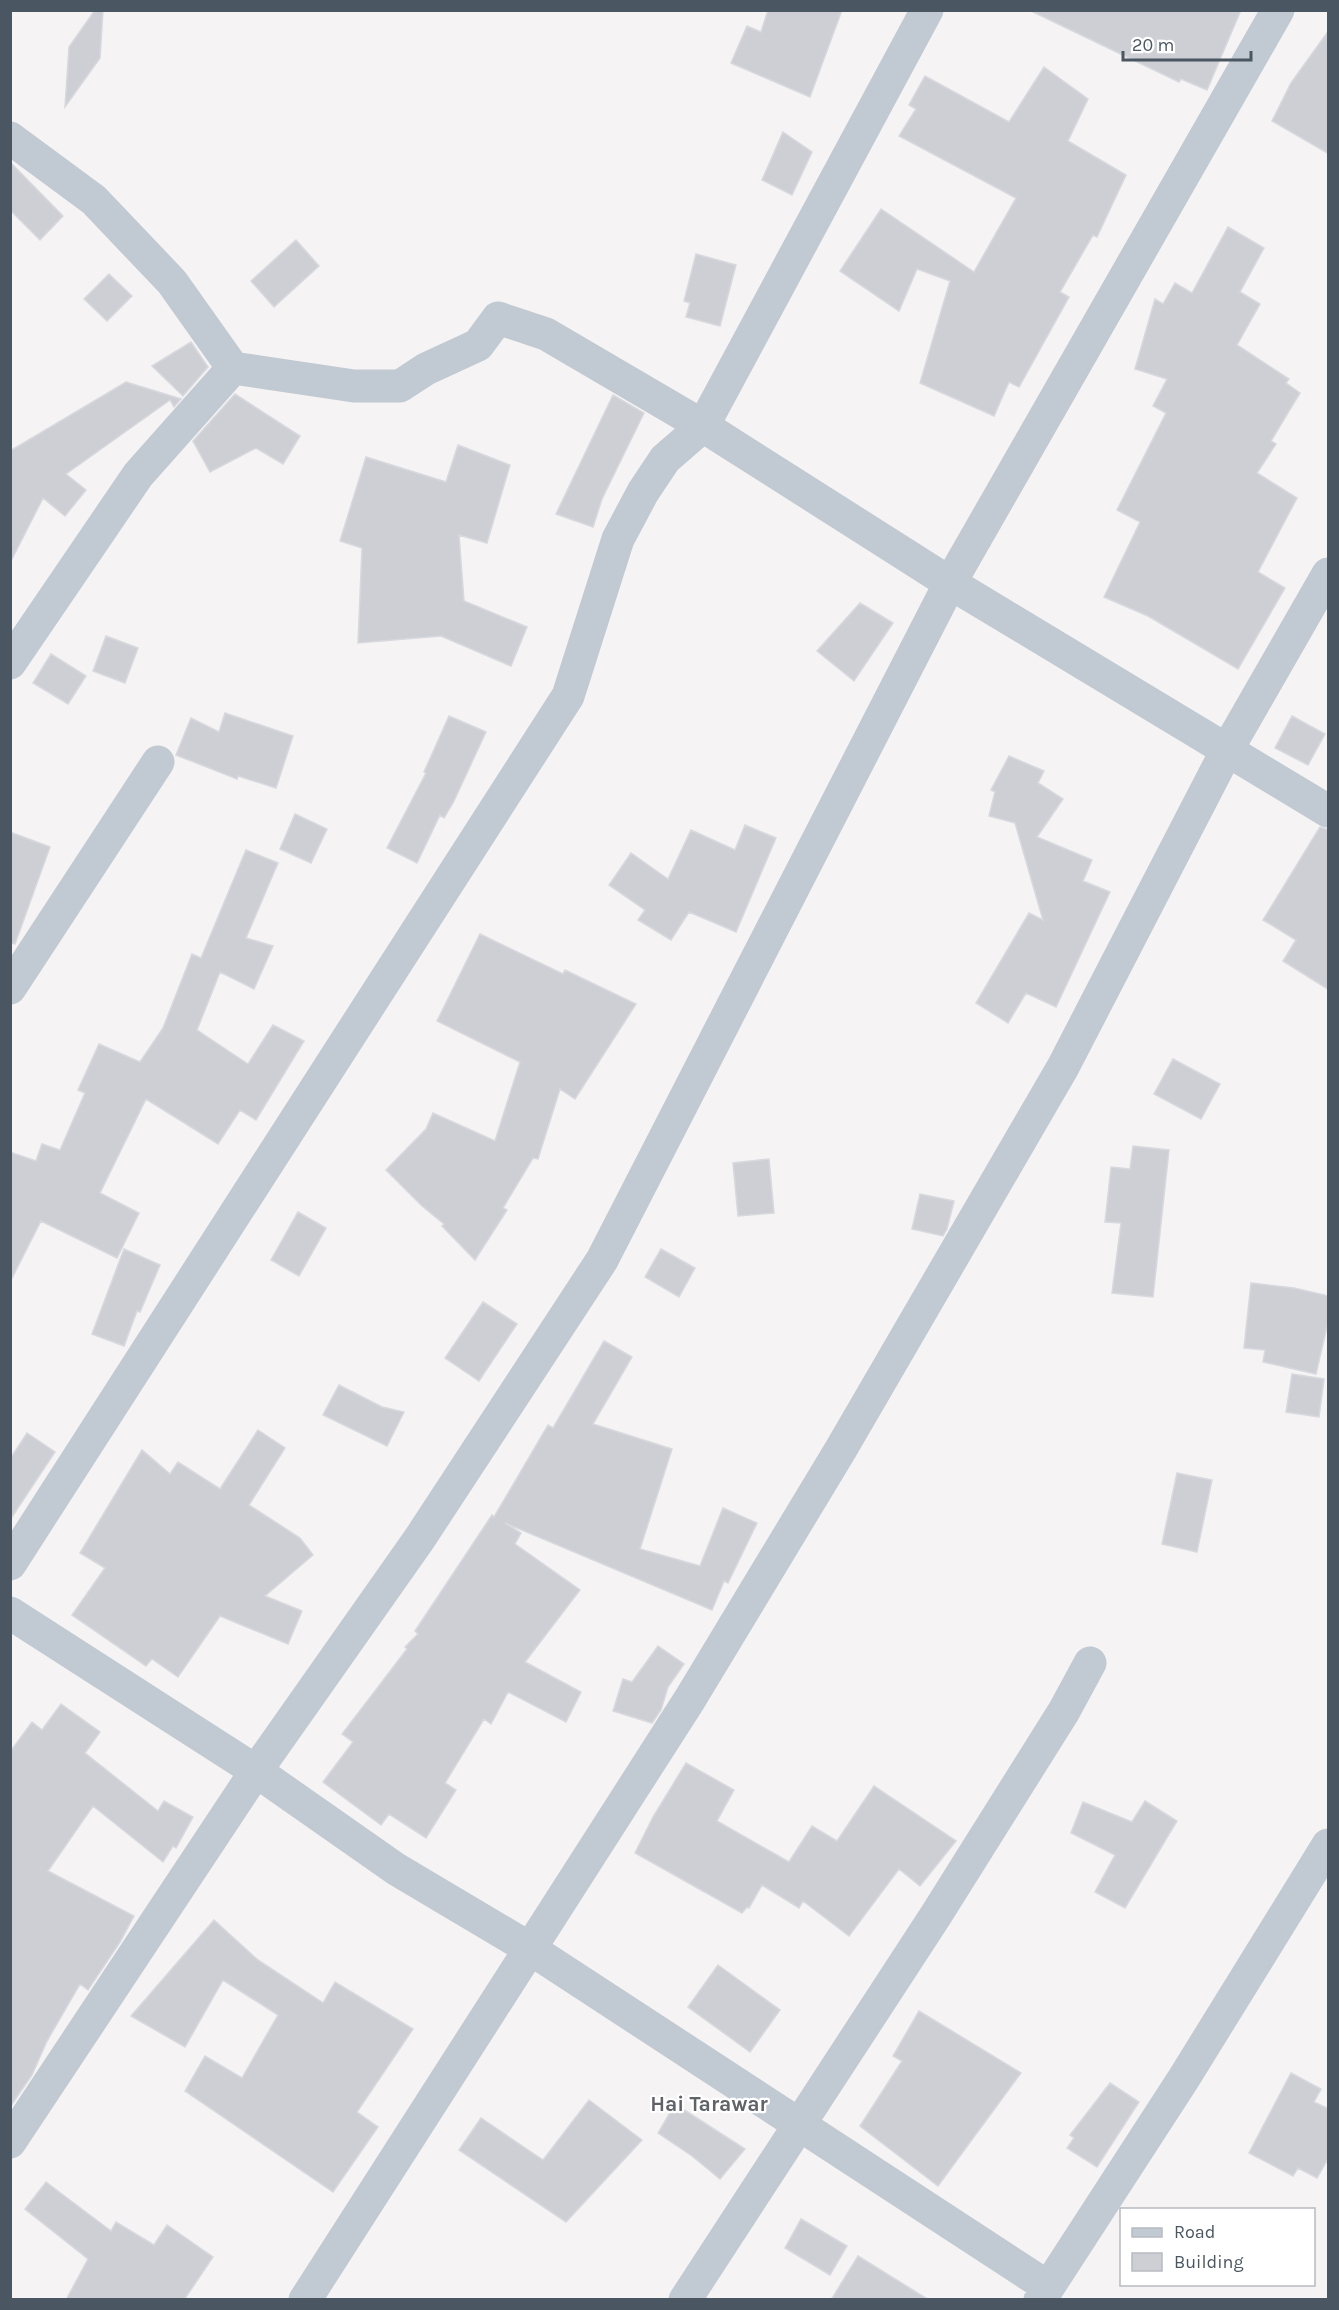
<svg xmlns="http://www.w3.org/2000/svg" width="1339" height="2310" viewBox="0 0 1339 2310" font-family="Karla,sans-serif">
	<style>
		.building { fill: #cdcfd5; stroke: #d7d9de; stroke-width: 1.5 }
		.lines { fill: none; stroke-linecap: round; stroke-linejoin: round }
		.minor { stroke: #c1cad2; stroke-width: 33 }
		.labels { text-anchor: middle; stroke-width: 4.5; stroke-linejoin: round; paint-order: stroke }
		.neighbourhood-label { font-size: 21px; font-weight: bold; fill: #5f6368; stroke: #fff }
	</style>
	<rect width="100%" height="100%" fill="#f5f3f3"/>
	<path class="building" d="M 95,10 L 103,10 L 100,58 L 65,107 L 69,47 Z
		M 768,10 L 842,10 L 810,97 L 731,63 L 747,26 L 761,32 Z
		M 1029,10 L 1241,10 L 1207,90 L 1181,79 L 1179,82 Z
		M 1329,30 L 1329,154 L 1272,121 L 1291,83 Z
		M 1044,67 L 1088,99 L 1068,141 L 1126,175 L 1097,237 L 1093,235 L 1060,292 L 1069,297 L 1019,387 L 1009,382 L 994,416 L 920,383 L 950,281 L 917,269 L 899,311 L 840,271 L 881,209 L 974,272 L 1016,198 L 899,136 L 916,109 L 909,105 L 925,76 L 1009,122 Z
		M 783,132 L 812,152 L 792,195 L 762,180 Z
		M 10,162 L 63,216 L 40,240 L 10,210 Z
		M 1228,227 L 1264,248 L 1240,292 L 1260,304 L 1237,345 L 1289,379 L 1286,383 L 1300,393 L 1271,441 L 1276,444 L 1257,473 L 1297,498 L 1258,572 L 1285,588 L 1238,669 L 1148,616 L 1104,597 L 1140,522 L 1117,510 L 1166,413 L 1153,406 L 1167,379 L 1135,369 L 1155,299 L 1163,304 L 1175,283 L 1192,293 Z
		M 296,240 L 319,266 L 274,307 L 251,281 Z
		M 696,254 L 736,265 L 720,326 L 686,317 L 690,303 L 684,301 Z
		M 109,274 L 132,296 L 107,321 L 84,299 Z
		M 191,342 L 208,367 L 183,396 L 152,366 Z
		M 126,382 L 181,399 L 174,407 L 170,400 L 66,474 L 86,490 L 65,516 L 43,498 L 10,563 L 10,451 Z
		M 235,394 L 300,436 L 283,464 L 256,448 L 210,472 L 193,441 Z
		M 613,395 L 644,413 L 602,499 L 593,527 L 556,514 Z
		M 458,445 L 510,465 L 487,543 L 459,535 L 464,601 L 527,627 L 511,666 L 441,636 L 358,643 L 362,548 L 340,541 L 366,457 L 446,482 Z
		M 860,603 L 893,623 L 854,681 L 817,651 Z
		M 106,636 L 138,648 L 125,683 L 93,671 Z
		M 51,654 L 86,676 L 68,704 L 33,683 Z
		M 225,713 L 293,736 L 276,788 L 238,776 L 237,779 L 176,755 L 191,718 L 219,732 Z
		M 449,716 L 486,732 L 453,803 L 444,818 L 440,815 L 417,863 L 387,848 L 426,773 L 424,772 Z
		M 1292,716 L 1325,734 L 1308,765 L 1275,748 Z
		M 1009,756 L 1044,771 L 1038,783 L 1063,799 L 1037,837 L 1092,860 L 1083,881 L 1110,892 L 1056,1007 L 1026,993 L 1008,1023 L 976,1003 L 1029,913 L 1043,920 L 1015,823 L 989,816 L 995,792 L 991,790 Z
		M 295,814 L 327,829 L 311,863 L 280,849 Z
		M 745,825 L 776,838 L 736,932 L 689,912 L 671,940 L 638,920 L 645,910 L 609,885 L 631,853 L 668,879 L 691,830 L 735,850 Z
		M 1320,827 L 1329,830 L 1329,990 L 1283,961 L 1296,940 L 1263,920 Z
		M 10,832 L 50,847 L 15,944 L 10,943 Z
		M 246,850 L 278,863 L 246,938 L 273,946 L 254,989 L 220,972 L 197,1030 L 248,1064 L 273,1025 L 304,1041 L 256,1120 L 240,1110 L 218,1144 L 146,1099 L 100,1193 L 139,1213 L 117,1258 L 41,1221 L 10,1282 L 10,1152 L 36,1161 L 42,1144 L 60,1150 L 85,1093 L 78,1090 L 99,1044 L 140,1062 L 163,1028 L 192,954 L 201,958 Z
		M 480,934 L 563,974 L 565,970 L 636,1004 L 575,1099 L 560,1089 L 538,1159 L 533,1158 L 503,1208 L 507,1210 L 475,1260 L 442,1226 L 444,1224 L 422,1206 L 386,1170 L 426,1129 L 433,1113 L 495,1141 L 520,1062 L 437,1021 Z
		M 1173,1059 L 1220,1084 L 1201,1119 L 1154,1094 Z
		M 1133,1146 L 1169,1150 L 1153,1297 L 1112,1293 L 1121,1223 L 1105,1222 L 1111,1167 L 1130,1169 Z
		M 769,1159 L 774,1213 L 738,1216 L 733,1163 Z
		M 920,1194 L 954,1201 L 947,1229 L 943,1236 L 912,1229 Z
		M 298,1212 L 326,1228 L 299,1276 L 271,1260 Z
		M 124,1249 L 160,1265 L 140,1312 L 137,1311 L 124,1346 L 92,1334 Z
		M 661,1249 L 695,1268 L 679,1297 L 645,1277 Z
		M 1251,1283 L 1294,1288 L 1329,1296 L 1329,1318 L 1316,1374 L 1263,1362 L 1265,1350 L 1244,1348 Z
		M 483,1302 L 517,1324 L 479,1381 L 445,1358 Z
		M 604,1341 L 632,1357 L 593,1424 L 672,1449 L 640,1549 L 700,1566 L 723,1508 L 757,1523 L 728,1583 L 724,1581 L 712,1610 L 505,1523 L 521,1533 L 515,1544 L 580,1590 L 525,1662 L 581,1692 L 566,1722 L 508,1692 L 491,1724 L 484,1719 L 445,1783 L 456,1790 L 426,1838 L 389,1814 L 381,1825 L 323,1782 L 353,1742 L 342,1734 L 407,1649 L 405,1647 L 418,1634 L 415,1631 L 492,1515 L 494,1517 L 548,1425 L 553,1428 Z
		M 1292,1374 L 1324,1379 L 1319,1417 L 1286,1412 Z
		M 339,1385 L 382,1407 L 404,1412 L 387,1446 L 323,1415 Z
		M 258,1430 L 285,1448 L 249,1505 L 300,1538 L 313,1555 L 265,1596 L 302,1611 L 288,1644 L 220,1616 L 178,1677 L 152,1659 L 146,1666 L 72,1615 L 105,1568 L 80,1553 L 142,1450 L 170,1474 L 178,1462 L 220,1489 Z
		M 27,1433 L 55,1452 L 10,1520 L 10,1459 Z
		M 1177,1473 L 1212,1480 L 1197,1552 L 1162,1544 Z
		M 658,1646 L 684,1664 L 668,1687 L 661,1710 L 652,1723 L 613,1711 L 623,1679 L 632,1682 Z
		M 61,1704 L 100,1732 L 85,1753 L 158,1811 L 164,1801 L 193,1817 L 176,1848 L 173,1846 L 163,1862 L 93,1806 L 48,1871 L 134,1916 L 120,1942 L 88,1990 L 80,1984 L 47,2041 L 32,2075 L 10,2107 L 10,1752 L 32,1722 L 42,1730 Z
		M 686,1763 L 734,1790 L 717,1821 L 789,1862 L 812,1826 L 837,1841 L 874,1786 L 956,1841 L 920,1886 L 899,1869 L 849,1936 L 803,1901 L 799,1908 L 762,1885 L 749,1908 L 747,1907 L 742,1913 L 635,1853 L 653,1817 Z
		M 1145,1801 L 1177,1821 L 1125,1908 L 1095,1892 L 1115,1855 L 1071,1833 L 1083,1802 L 1132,1822 Z
		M 214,1920 L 258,1960 L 323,2003 L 335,1982 L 413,2029 L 357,2112 L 378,2127 L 333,2192 L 185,2091 L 205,2056 L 242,2078 L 278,2015 L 223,1980 L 185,2047 L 131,2016 Z
		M 718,1965 L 780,2010 L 750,2052 L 688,2007 Z
		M 919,2011 L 1021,2073 L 938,2186 L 860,2126 L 902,2061 L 893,2056 Z
		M 1291,2073 L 1321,2089 L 1314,2102 L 1329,2109 L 1329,2157 L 1317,2178 L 1298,2168 L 1293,2176 L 1249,2153 Z
		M 1110,2083 L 1139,2102 L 1097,2167 L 1067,2148 L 1074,2138 L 1070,2135 Z
		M 589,2100 L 642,2140 L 566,2222 L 459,2150 L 481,2118 L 543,2160 Z
		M 675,2104 L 745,2149 L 720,2179 L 692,2156 L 658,2133 Z
		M 46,2182 L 111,2231 L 116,2222 L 154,2245 L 167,2225 L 213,2257 L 184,2300 L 66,2300 L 88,2259 L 25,2209 Z
		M 801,2219 L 847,2246 L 830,2275 L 785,2248 Z
		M 858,2256 L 929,2300 L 831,2300 Z"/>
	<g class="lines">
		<path class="minor" d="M 10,138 L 94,200 L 172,282 L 233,368 L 354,386 L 400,386 L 426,369 L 478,345 L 498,318 L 546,334 L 703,426 L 950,583 L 1328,811
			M 10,663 L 138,475 L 233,368
			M 10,988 L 158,762
			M 10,1564 L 568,696 L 618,539 L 643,492 L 665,459 L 703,426 L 927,10
			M 10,1613 L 256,1771 L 396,1869 L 529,1948 L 1048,2287
			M 10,2142 L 256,1771 L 420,1538 L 602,1260 L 950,583 L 1278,10
			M 305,2300 L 690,1699 L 841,1449 L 1063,1067 L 1227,750 L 1328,574
			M 685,2300 L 936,1915 L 1064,1711 L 1090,1663
			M 1040,2300 L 1184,2078 L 1328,1845"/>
	</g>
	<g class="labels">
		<g class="neighbourhood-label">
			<text x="709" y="2111">Hai Tarawar</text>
		</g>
	</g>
	<rect width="1339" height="2310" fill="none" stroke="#4a5661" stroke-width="24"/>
	<rect x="1120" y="2208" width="195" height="78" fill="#ffffff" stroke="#b7bbc0" stroke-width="1.5"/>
	<rect x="1132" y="2228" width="30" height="9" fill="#c1cad2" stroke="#b7bbc0" stroke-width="1.5"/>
	<text x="1174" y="2238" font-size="18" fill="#4a5661">Road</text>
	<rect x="1132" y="2253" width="30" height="18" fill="#cdcfd5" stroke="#b7bbc0" stroke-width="1.5"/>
	<text x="1174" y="2268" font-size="18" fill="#4a5661">Building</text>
	<path d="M1123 51v9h128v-9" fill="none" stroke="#4a5661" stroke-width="3"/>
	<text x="1132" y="51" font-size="18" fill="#4a5661" stroke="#ffffff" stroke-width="4.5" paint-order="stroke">20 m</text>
</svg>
